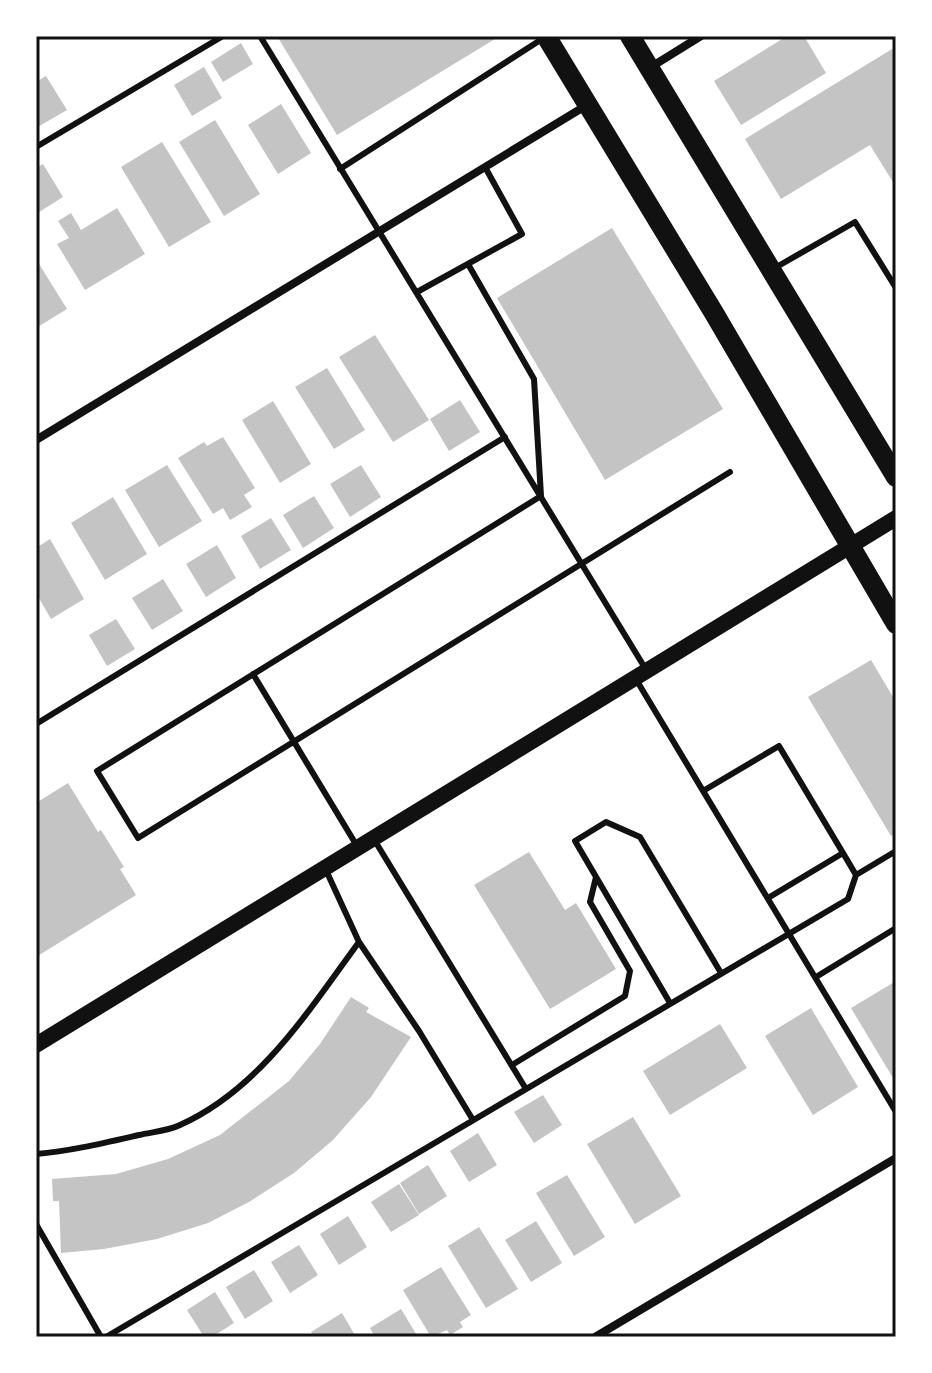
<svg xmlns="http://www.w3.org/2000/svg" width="932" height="1373" viewBox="0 0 932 1373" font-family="'PT Sans',sans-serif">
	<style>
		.building { fill: #c4c4c4 }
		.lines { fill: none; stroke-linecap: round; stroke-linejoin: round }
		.service { stroke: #111; stroke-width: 6 }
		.minor { stroke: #111; stroke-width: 8 }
		.secondary { stroke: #111; stroke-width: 16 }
		.primary { stroke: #111; stroke-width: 20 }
		.neatline { fill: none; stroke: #111; stroke-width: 3 }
	</style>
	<rect width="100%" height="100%" fill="#fff"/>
	<path class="building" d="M 277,36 L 500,36 L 337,135 Z
		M 787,36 L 804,36 L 826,73 L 741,125 L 714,81 Z
		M 241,43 L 253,64 L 223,82 L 211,62 Z
		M 892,49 L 896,55 L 896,187 L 870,145 L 781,199 L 745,139 Z
		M 204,67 L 222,98 L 192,116 L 174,85 Z
		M 46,76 L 67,110 L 36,128 L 36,82 Z
		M 281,104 L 311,153 L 278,174 L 248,125 Z
		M 215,120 L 260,194 L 224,216 L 179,142 Z
		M 162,142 L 211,222 L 169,247 L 121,167 Z
		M 43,164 L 63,197 L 36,214 L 36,168 Z
		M 117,208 L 145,254 L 85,290 L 57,244 L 69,238 L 58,221 L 71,213 L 81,230 Z
		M 612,228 L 723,409 L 605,480 L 497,298 Z
		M 36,259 L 67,309 L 36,328 Z
		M 375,335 L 429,420 L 393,442 L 339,357 Z
		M 327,368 L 365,430 L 334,449 L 295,387 Z
		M 460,400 L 480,432 L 449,451 L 430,419 Z
		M 273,401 L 311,464 L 280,483 L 242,420 Z
		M 223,437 L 255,488 L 244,495 L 252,507 L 230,520 L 223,508 L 213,514 L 178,458 L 204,442 L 207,446 Z
		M 167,465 L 202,521 L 159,547 L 125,490 Z
		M 361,465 L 381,497 L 350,517 L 330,484 Z
		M 314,496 L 334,528 L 303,548 L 283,515 Z
		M 113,497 L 147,554 L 105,580 L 71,523 Z
		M 271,518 L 291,550 L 260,569 L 241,536 Z
		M 50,539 L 84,599 L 51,619 L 36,593 L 36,548 Z
		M 217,545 L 236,578 L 206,597 L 186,564 Z
		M 163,579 L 183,611 L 152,630 L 132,598 Z
		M 116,619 L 135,649 L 107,666 L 89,635 Z
		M 871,660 L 896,702 L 896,833 L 891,836 L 808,697 Z
		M 68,783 L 98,832 L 101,830 L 124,867 L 120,869 L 136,895 L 36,957 L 36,803 Z
		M 529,852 L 565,910 L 576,903 L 616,969 L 550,1009 L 474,885 Z
		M 896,981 L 896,1083 L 851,1008 Z
		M 351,997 L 369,1008 L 366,1012 L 411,1037 L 371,1097 L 333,1140 L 294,1173 L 249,1202 L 208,1223 L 157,1239 L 104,1249 L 61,1253 L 59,1201 L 53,1201 L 52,1179 L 116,1174 L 168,1159 L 220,1135 L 289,1081 L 320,1044 Z
		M 811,1008 L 858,1087 L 813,1115 L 765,1036 Z
		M 720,1024 L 747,1068 L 670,1115 L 643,1071 Z
		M 543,1095 L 562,1125 L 534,1143 L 514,1112 Z
		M 633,1117 L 681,1196 L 635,1224 L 587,1144 Z
		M 478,1133 L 497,1165 L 469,1182 L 450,1151 Z
		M 428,1165 L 447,1196 L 419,1214 L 400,1183 Z
		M 567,1175 L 605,1237 L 574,1256 L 536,1193 Z
		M 399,1184 L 419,1215 L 391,1232 L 371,1202 Z
		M 348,1216 L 367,1247 L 339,1265 L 320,1234 Z
		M 536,1221 L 562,1263 L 531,1282 L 505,1240 Z
		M 479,1227 L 518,1289 L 486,1308 L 448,1246 Z
		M 299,1245 L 318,1275 L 290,1293 L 271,1262 Z
		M 441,1267 L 471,1315 L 460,1322 L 463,1327 L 450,1335 L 447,1330 L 431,1337 L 403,1290 Z
		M 254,1270 L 273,1301 L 245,1319 L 226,1287 Z
		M 215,1292 L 234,1323 L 212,1337 L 204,1337 L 187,1310 Z
		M 401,1309 L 418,1337 L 375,1337 L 370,1328 Z
		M 342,1313 L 356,1337 L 314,1337 L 311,1332 Z"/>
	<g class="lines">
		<path class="service" d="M 260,36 L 645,668
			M 36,147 L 223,36
			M 340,169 L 542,39
			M 468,264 L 534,379 L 541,496 L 97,771 L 138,838 L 730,472
			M 773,269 L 855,222 L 896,288
			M 417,292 L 522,234 L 485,167
			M 253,674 L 357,846
			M 637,681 L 896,1112
			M 36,724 L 505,437
			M 703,791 L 779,746 L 843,853
			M 375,841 L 526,1089
			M 325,868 L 359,942 L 419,1031 L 473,1120
			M 768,898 L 843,853 L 856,875
			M 816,977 L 896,928
			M 670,1003 L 575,841 L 606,822 L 640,837 L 721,973
			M 512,1065 L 625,996 L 630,971 L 590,902 L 596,877
			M 36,1154 C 71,1151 104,1143 139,1135 C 152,1132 168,1131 180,1125 C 260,1089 309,1010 359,942
			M 36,1224 L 101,1337
			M 106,1337 L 848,899 L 856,875 L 896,851"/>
		<path class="minor" d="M 651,67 L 701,36
			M 36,440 L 587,105
			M 595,1337 L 896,1158"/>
		<path class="secondary" d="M 36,1045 L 896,518"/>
		<path class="primary" d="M 546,36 L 714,313 L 896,624
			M 630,36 L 896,477"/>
	</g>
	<rect width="932" height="1373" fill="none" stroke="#ffffff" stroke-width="76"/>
	<rect x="38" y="38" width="856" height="1297" class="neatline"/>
</svg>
